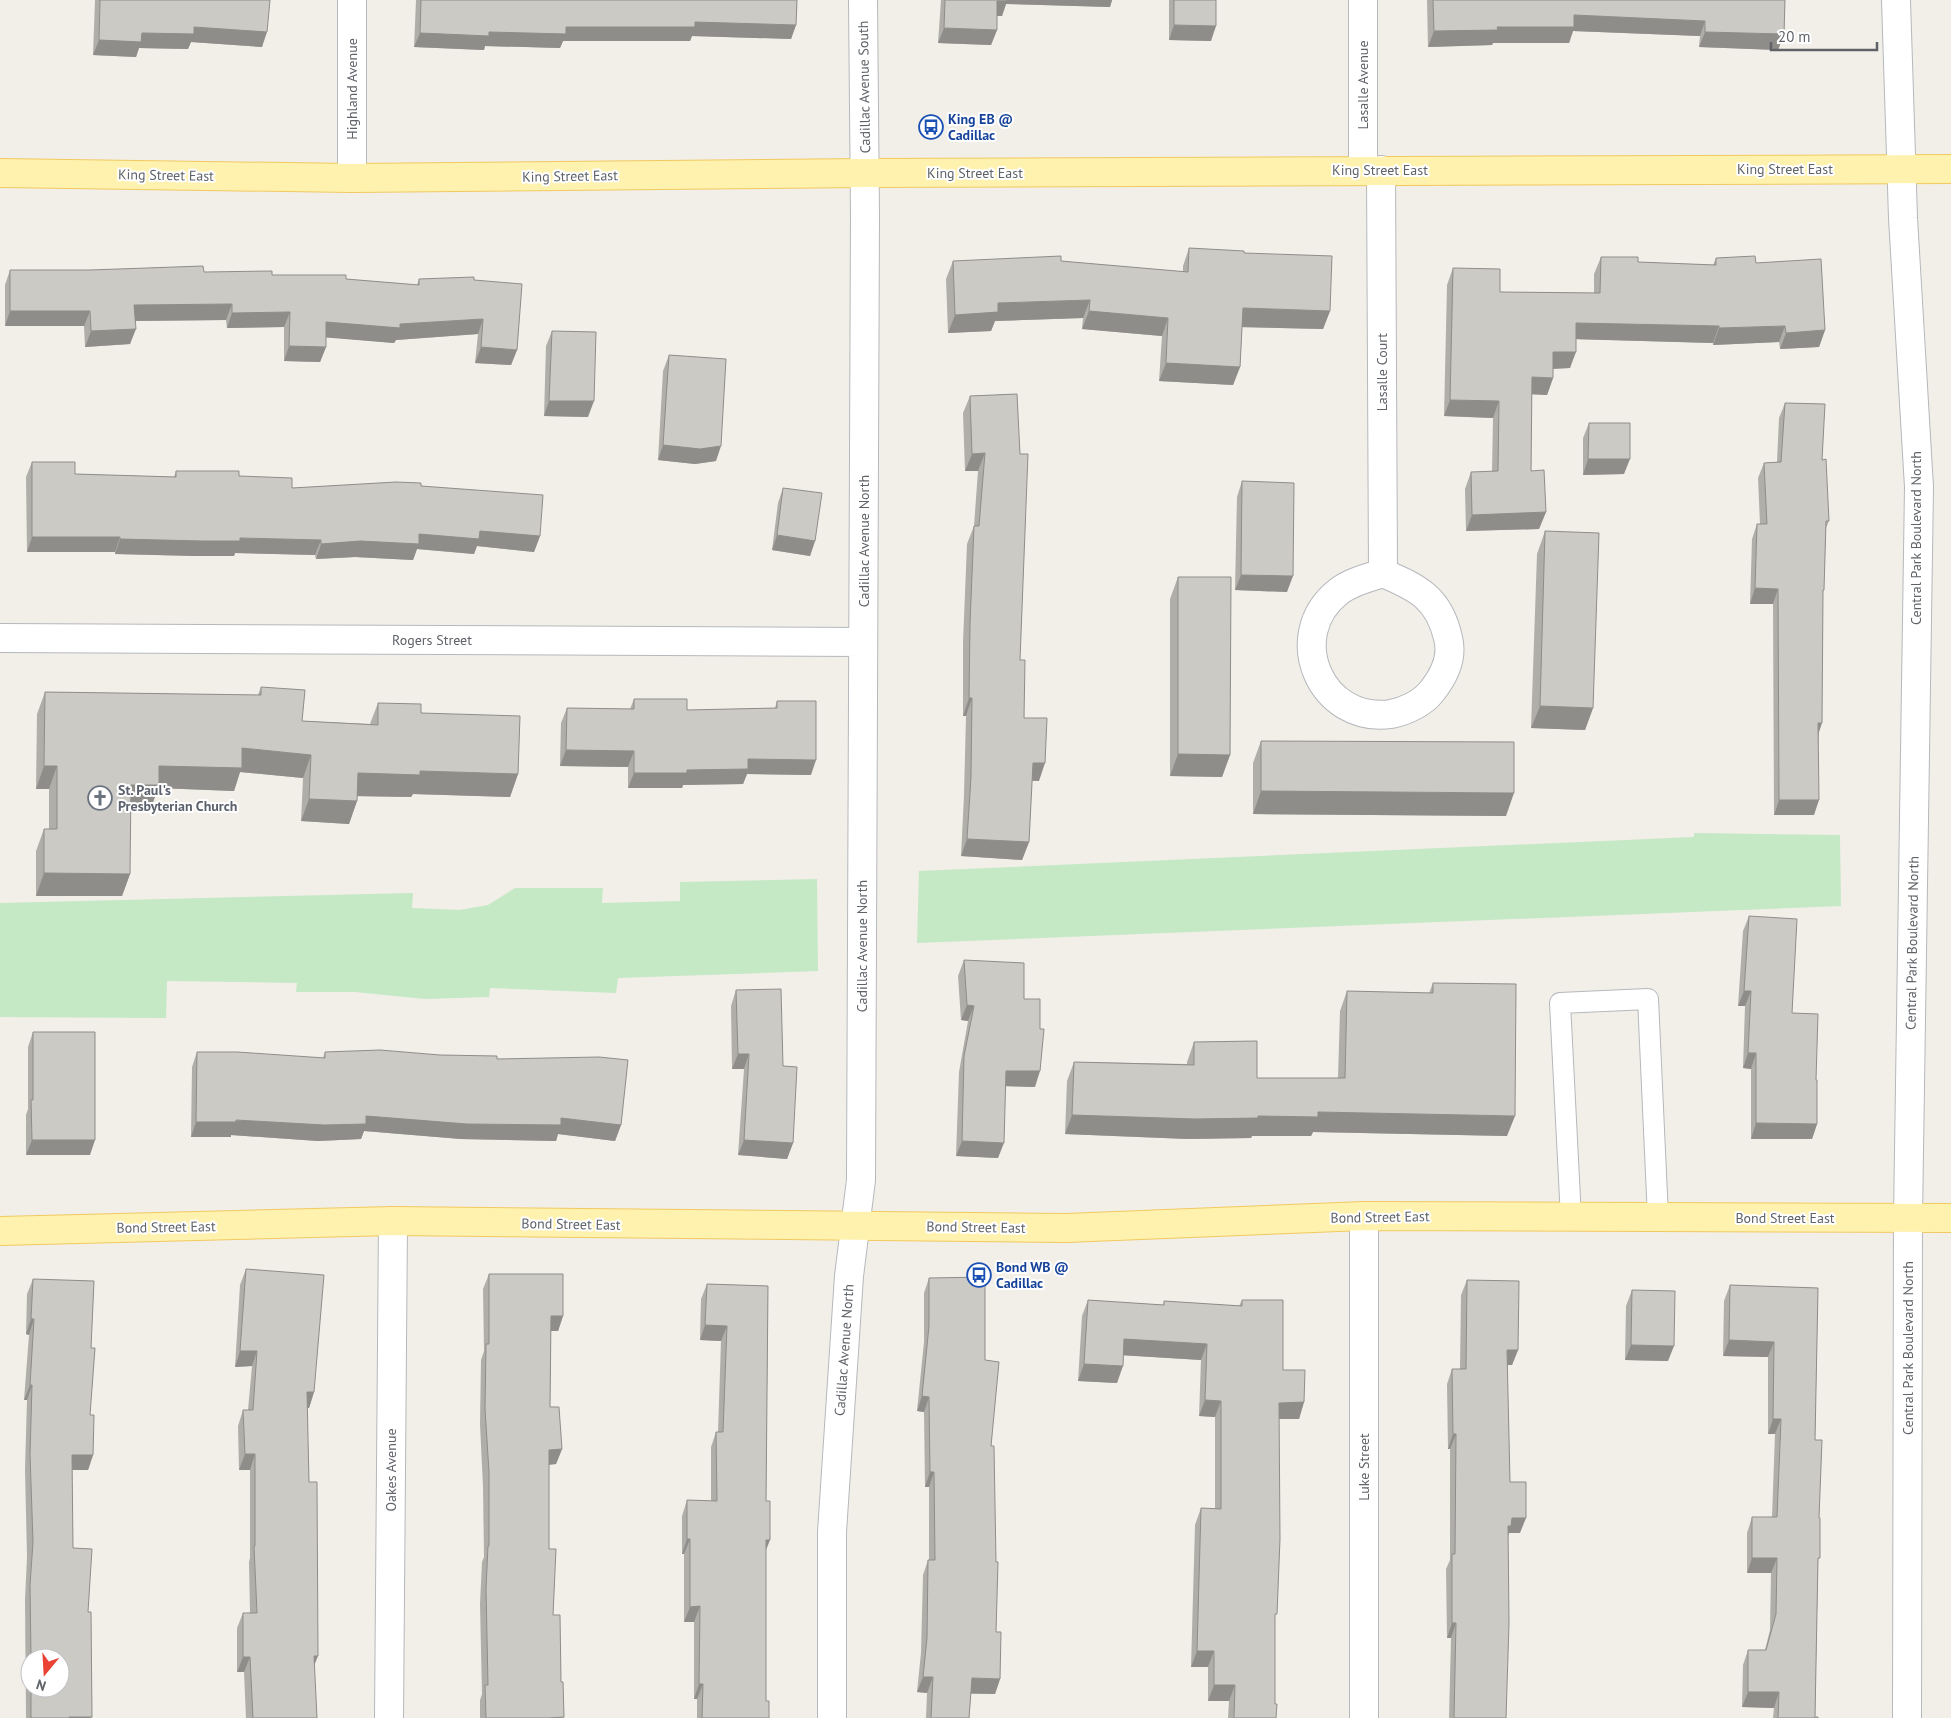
<svg xmlns="http://www.w3.org/2000/svg" width="1951" height="1718" viewBox="0 0 1951 1718" font-family="'PT Sans',sans-serif">
	<style>
		.grass { fill: #c5e8c5 }
		.lines { fill: none; stroke-linecap: round; stroke-linejoin: round }
		.service-casing { stroke: #b5b8bc; stroke-width: 22 }
		.minor-casing { stroke: #b5b8bc; stroke-width: 30 }
		.tertiary-casing { stroke: #b5b8bc; stroke-width: 30 }
		.primary-casing { stroke: #f2c960; stroke-width: 30 }
		.service { stroke: #fff; stroke-width: 20 }
		.minor { stroke: #fff; stroke-width: 28 }
		.tertiary { stroke: #fff; stroke-width: 28 }
		.primary { stroke: #fff2af; stroke-width: 28 }
		.wall { fill: #afaea9; fill-rule: evenodd }
		.shaded-wall { fill: #8f8d8a }
		.building { fill: #cccac5; stroke: #8f8d8a }
		.labels { text-anchor: middle; stroke-width: 4; stroke-linejoin: round; paint-order: stroke }
		.street-label { font-size: 14px; fill: #5f6368; stroke: #fff }
		.transit-label { font-size: 14px; font-weight: bold; fill: #164399; stroke: #fff; text-anchor: start }
		.worship-label { font-size: 14px; font-weight: bold; fill: #5b616d; stroke: #fff; text-anchor: start }
	</style>
	<rect width="100%" height="100%" fill="#f1efe8"/>
	<path class="grass" d="M 1694,833 L 1840,835 L 1841,906 L 917,943 L 919,871 L 1694,837 Z
		M 817,879 L 818,971 L 618,978 L 616,993 L 490,988 L 489,997 L 425,999 L 355,992 L 296,992 L 297,983 L 167,981 L 166,1018 L 0,1017 L 0,903 L 413,893 L 412,908 L 460,910 L 488,905 L 515,888 L 603,888 L 602,903 L 680,901 L 680,882 Z"/>
	<g class="lines">
		<g class="service-casing">
			<path id="service" d="M 1571,1218 L 1560,1003 L 1648,999 L 1658,1217"/>
		</g>
		<g class="minor-casing">
			<path id="minor" d="M 1363,170 L 1363,0
				M 1381,170 L 1383,573
				M 352,178 L 352,0
				M 1383,573 C 1418,588 1439,598 1448,638 C 1453,657 1444,676 1432,691 C 1423,703 1406,711 1391,714 C 1321,724 1283,636 1338,592 C 1350,582 1368,578 1383,573 Z
				M 0,638 L 863,642
				M 1364,1216 L 1364,1718
				M 389,1718 L 393,1221
				M 832,1718 L 832,1532 L 849,1276 L 861,1180 L 865,215 L 863,0"/>
		</g>
		<g class="tertiary-casing">
			<path id="tertiary" d="M 1896,0 L 1903,218 L 1919,487 L 1908,1218 L 1907,1718"/>
		</g>
		<g class="primary-casing">
			<path id="primary" d="M 0,173 L 352,178 L 865,173 L 1951,169
				M 0,1231 L 393,1221 L 1066,1228 L 1364,1216 L 1951,1218"/>
		</g>
		<use href="#service" class="service"/>
		<use href="#minor" class="minor"/>
		<use href="#tertiary" class="tertiary"/>
		<use href="#primary" class="primary"/>
	</g>
	<path class="wall" d="M 95,0 L 270,0 L 262,47 L 191,42 L 188,49 L 139,48 L 136,57 L 93,55 Z
		M 416,0 L 797,0 L 796,25 L 791,39 L 692,36 L 690,41 L 563,41 L 560,48 L 485,46 L 484,50 L 414,47 Z
		M 941,0 L 1112,0 L 1110,7 L 1006,4 L 1002,16 L 997,16 L 997,30 L 991,45 L 938,43 Z
		M 1169,0 L 1216,0 L 1211,41 L 1169,40 Z
		M 1427,0 L 1785,0 L 1784,34 L 1778,50 L 1699,47 L 1700,36 L 1573,31 L 1569,43 L 1493,43 L 1492,45 L 1428,47 Z
		M 1189,248 L 1244,253 L 1330,311 L 1323,329 L 1242,327 L 1240,367 L 1233,385 L 1159,381 L 1162,336 L 1082,329 L 1083,318 L 995,321 L 991,331 L 948,333 L 946,279 L 953,261 L 1061,261 L 1183,272 L 1183,266 Z
		M 1601,257 L 1638,262 L 1713,265 L 1716,258 L 1756,263 L 1825,330 L 1819,347 L 1780,349 L 1779,342 L 1713,345 L 1713,343 L 1576,339 L 1570,368 L 1553,369 L 1553,378 L 1547,395 L 1532,394 L 1531,471 L 1546,512 L 1539,529 L 1466,531 L 1465,489 L 1471,472 L 1492,472 L 1493,418 L 1444,416 L 1447,285 L 1453,268 L 1500,292 L 1594,293 L 1594,274 Z
		M 10,270 L 204,272 L 272,275 L 346,279 L 417,285 L 419,279 L 474,280 L 517,350 L 511,365 L 475,363 L 478,334 L 396,340 L 394,343 L 326,337 L 326,347 L 320,362 L 284,361 L 284,327 L 227,328 L 226,320 L 135,321 L 130,344 L 85,347 L 84,326 L 5,326 L 5,285 Z
		M 552,331 L 588,417 L 544,416 L 546,346 Z
		M 669,355 L 716,461 L 695,464 L 658,460 L 663,371 Z
		M 1017,394 L 1020,660 L 1024,718 L 1039,781 L 1032,781 L 1029,842 L 1022,860 L 961,856 L 964,795 L 966,716 L 963,716 L 963,642 L 967,544 L 974,526 L 978,471 L 965,471 L 963,413 L 970,396 Z
		M 1785,403 L 1822,460 L 1829,521 L 1826,528 L 1823,594 L 1819,733 L 1814,815 L 1774,815 L 1773,604 L 1750,604 L 1752,539 L 1757,524 L 1760,524 L 1758,478 L 1764,463 L 1777,462 L 1779,418 Z
		M 1589,423 L 1624,474 L 1583,475 L 1583,438 Z
		M 32,462 L 75,474 L 174,477 L 176,471 L 239,476 L 292,488 L 421,486 L 540,536 L 534,552 L 477,546 L 474,554 L 417,549 L 413,560 L 355,557 L 316,559 L 315,555 L 235,553 L 234,556 L 196,556 L 115,554 L 115,552 L 27,552 L 26,477 Z
		M 1242,481 L 1287,592 L 1235,590 L 1237,497 Z
		M 783,488 L 815,541 L 810,556 L 772,550 L 778,503 Z
		M 1545,531 L 1593,708 L 1585,730 L 1531,728 L 1537,554 Z
		M 1178,577 L 1230,755 L 1222,777 L 1170,776 L 1170,599 Z
		M 261,687 L 302,721 L 370,724 L 378,703 L 421,713 L 518,774 L 510,797 L 413,794 L 411,797 L 357,796 L 357,801 L 349,824 L 301,821 L 303,778 L 240,772 L 234,791 L 158,788 L 151,808 L 130,808 L 130,874 L 122,896 L 36,896 L 36,851 L 44,829 L 49,829 L 49,789 L 36,789 L 37,714 L 45,692 L 258,695 Z
		M 634,699 L 687,710 L 775,708 L 777,701 L 811,775 L 747,774 L 743,784 L 683,785 L 682,788 L 628,788 L 628,767 L 560,766 L 561,723 L 567,708 L 630,709 Z
		M 1261,741 L 1506,816 L 1253,814 L 1253,763 Z
		M 1749,916 L 1792,1013 L 1816,1080 L 1817,1124 L 1812,1139 L 1751,1139 L 1751,1069 L 1743,1068 L 1745,1006 L 1738,1006 L 1743,931 Z
		M 964,960 L 1024,999 L 1035,1087 L 1005,1086 L 998,1158 L 956,1156 L 959,1072 L 968,1021 L 961,1020 L 958,976 Z
		M 1433,983 L 1507,1136 L 1313,1132 L 1311,1136 L 1252,1136 L 1251,1138 L 1188,1139 L 1065,1134 L 1067,1081 L 1074,1062 L 1187,1064 L 1187,1062 L 1194,1042 L 1257,1078 L 1338,1078 L 1340,1011 L 1347,991 L 1429,993 Z
		M 736,990 L 783,1066 L 793,1143 L 787,1159 L 738,1155 L 744,1069 L 732,1069 L 731,1006 Z
		M 33,1032 L 90,1155 L 26,1155 L 26,1115 L 28,1109 L 28,1047 Z
		M 197,1052 L 323,1058 L 325,1052 L 440,1055 L 497,1059 L 621,1125 L 615,1141 L 558,1134 L 556,1141 L 461,1139 L 364,1131 L 361,1139 L 318,1141 L 231,1135 L 231,1137 L 191,1137 L 192,1067 Z
		M 246,1269 L 314,1392 L 309,1408 L 307,1408 L 314,1666 L 317,1718 L 246,1718 L 244,1672 L 237,1672 L 237,1628 L 243,1613 L 250,1613 L 249,1562 L 250,1558 L 250,1470 L 239,1470 L 238,1426 L 243,1410 L 248,1410 L 252,1366 L 235,1367 L 240,1285 Z
		M 489,1274 L 563,1316 L 558,1331 L 551,1331 L 550,1407 L 562,1449 L 556,1464 L 549,1465 L 549,1549 L 553,1615 L 561,1682 L 564,1718 L 480,1718 L 480,1700 L 482,1694 L 480,1604 L 482,1562 L 484,1557 L 483,1487 L 480,1424 L 481,1360 L 484,1351 L 483,1289 Z
		M 929,1278 L 985,1360 L 991,1446 L 996,1632 L 1000,1679 L 995,1694 L 971,1694 L 969,1718 L 926,1718 L 927,1693 L 917,1692 L 921,1653 L 923,1575 L 928,1560 L 929,1560 L 929,1487 L 925,1487 L 924,1412 L 917,1411 L 924,1342 L 924,1293 Z
		M 33,1279 L 91,1348 L 90,1415 L 93,1455 L 88,1470 L 72,1470 L 73,1548 L 88,1612 L 91,1718 L 26,1718 L 25,1600 L 27,1557 L 25,1469 L 27,1400 L 24,1400 L 29,1335 L 26,1334 L 27,1294 ZM 30,1658 L 60,1658 L 60,1688 L 30,1688 Z
		M 1467,1280 L 1518,1350 L 1512,1365 L 1507,1365 L 1510,1482 L 1520,1533 L 1509,1533 L 1508,1535 L 1506,1718 L 1449,1718 L 1451,1638 L 1447,1638 L 1446,1569 L 1450,1560 L 1450,1449 L 1448,1449 L 1447,1384 L 1452,1369 L 1460,1369 L 1461,1295 Z
		M 707,1284 L 768,1286 L 766,1501 L 766,1701 L 769,1718 L 697,1718 L 697,1699 L 694,1699 L 694,1622 L 684,1622 L 684,1554 L 682,1554 L 682,1516 L 687,1500 L 711,1501 L 711,1447 L 716,1432 L 718,1432 L 721,1341 L 700,1340 L 701,1299 Z
		M 1730,1285 L 1818,1288 L 1815,1440 L 1819,1518 L 1815,1717 L 1818,1718 L 1773,1718 L 1774,1708 L 1742,1707 L 1743,1665 L 1748,1650 L 1765,1650 L 1770,1630 L 1771,1573 L 1747,1573 L 1747,1533 L 1752,1517 L 1772,1517 L 1775,1434 L 1768,1434 L 1768,1357 L 1723,1356 L 1724,1301 Z
		M 1632,1290 L 1668,1361 L 1625,1360 L 1626,1306 Z
		M 1088,1300 L 1163,1305 L 1164,1301 L 1239,1306 L 1242,1300 L 1283,1370 L 1304,1402 L 1299,1419 L 1279,1419 L 1275,1621 L 1275,1704 L 1276,1718 L 1228,1718 L 1229,1701 L 1208,1701 L 1208,1667 L 1191,1667 L 1195,1525 L 1201,1508 L 1215,1509 L 1215,1417 L 1199,1416 L 1201,1360 L 1123,1355 L 1117,1383 L 1078,1381 L 1082,1316 Z"/>
	<path class="shaded-wall" d="M 1002,0 L 1112,0 L 1110,7 L 1006,4 L 1002,16 L 992,16 L 997,1 Z
		M 1574,15 L 1705,21 L 1700,36 L 1573,31 L 1569,43 L 1493,43 L 1492,45 L 1428,47 L 1434,31 L 1497,27 Z
		M 695,22 L 796,25 L 791,39 L 692,36 L 690,41 L 563,41 L 560,48 L 485,46 L 484,50 L 414,47 L 420,33 L 489,32 L 566,27 Z
		M 1174,25 L 1216,26 L 1211,41 L 1169,40 Z
		M 194,27 L 267,32 L 262,47 L 191,42 L 188,49 L 139,48 L 136,57 L 93,55 L 99,40 L 142,33 Z
		M 944,28 L 997,30 L 991,45 L 938,43 Z
		M 1705,32 L 1784,34 L 1778,50 L 1699,47 Z
		M 1090,300 L 1083,318 L 995,321 L 991,331 L 948,333 L 955,315 L 998,303 Z
		M 232,304 L 226,320 L 129,321 L 134,305 Z
		M 1243,308 L 1330,311 L 1323,329 L 1236,327 Z
		M 10,311 L 90,311 L 84,326 L 5,326 Z
		M 1089,311 L 1168,318 L 1162,336 L 1082,329 Z
		M 290,312 L 284,327 L 227,328 L 232,313 Z
		M 483,319 L 478,334 L 396,340 L 394,343 L 320,337 L 326,322 L 400,324 Z
		M 1576,323 L 1719,326 L 1713,343 L 1570,339 Z
		M 1785,326 L 1779,342 L 1713,345 L 1719,328 Z
		M 136,329 L 130,344 L 85,347 L 91,331 Z
		M 1825,330 L 1819,347 L 1780,349 L 1786,333 Z
		M 289,346 L 326,347 L 320,362 L 284,361 Z
		M 481,347 L 517,350 L 511,365 L 475,363 Z
		M 1553,352 L 1576,352 L 1570,368 L 1547,369 Z
		M 1166,363 L 1240,367 L 1233,385 L 1159,381 Z
		M 1532,377 L 1553,378 L 1547,395 L 1526,394 Z
		M 1450,400 L 1499,401 L 1493,418 L 1444,416 Z
		M 549,401 L 594,401 L 588,417 L 544,416 Z
		M 663,445 L 721,446 L 716,461 L 695,464 L 658,460 Z
		M 985,453 L 978,471 L 965,471 L 972,454 Z
		M 1588,459 L 1630,459 L 1624,474 L 1583,475 Z
		M 1546,512 L 1539,529 L 1466,531 L 1472,515 Z
		M 480,531 L 540,536 L 534,552 L 477,546 L 474,554 L 417,549 L 413,560 L 355,557 L 316,559 L 321,544 L 419,534 Z
		M 777,535 L 815,541 L 810,556 L 772,550 Z
		M 32,537 L 120,537 L 115,552 L 27,552 Z
		M 240,538 L 321,540 L 315,555 L 235,553 L 234,556 L 196,556 L 115,554 L 120,539 Z
		M 1241,575 L 1293,576 L 1287,592 L 1235,590 Z
		M 1755,588 L 1778,589 L 1773,604 L 1750,604 Z
		M 969,698 L 972,698 L 966,716 L 963,716 Z
		M 1540,706 L 1593,708 L 1585,730 L 1531,728 Z
		M 1818,723 L 1822,723 L 1817,738 Z
		M 242,748 L 311,755 L 303,778 L 240,772 L 234,791 L 158,788 L 151,808 L 122,807 L 131,785 L 159,766 Z
		M 566,750 L 634,751 L 628,767 L 560,766 Z
		M 1178,754 L 1230,755 L 1222,777 L 1170,776 Z
		M 748,759 L 816,760 L 811,775 L 747,774 L 743,784 L 683,785 L 682,788 L 628,788 L 634,773 L 687,770 Z
		M 1033,763 L 1045,763 L 1039,781 L 1027,780 Z
		M 44,766 L 57,766 L 49,789 L 36,789 Z
		M 420,771 L 518,774 L 510,797 L 413,794 L 411,797 L 350,796 L 358,773 Z
		M 1261,791 L 1514,793 L 1506,816 L 1253,814 Z
		M 309,799 L 357,801 L 349,824 L 301,821 Z
		M 1779,800 L 1819,800 L 1814,815 L 1774,815 Z
		M 967,839 L 1029,842 L 1022,860 L 961,856 Z
		M 44,873 L 130,874 L 122,896 L 36,896 Z
		M 1744,991 L 1751,991 L 1745,1006 L 1738,1006 Z
		M 967,1005 L 974,1006 L 968,1021 L 961,1020 Z
		M 1748,1053 L 1756,1053 L 1751,1069 L 1743,1068 Z
		M 738,1054 L 749,1054 L 744,1069 L 732,1069 Z
		M 1006,1071 L 1040,1071 L 1035,1087 L 1000,1086 Z
		M 1318,1112 L 1515,1116 L 1507,1136 L 1313,1132 L 1311,1136 L 1252,1136 L 1251,1138 L 1188,1139 L 1065,1134 L 1072,1115 L 1258,1116 Z
		M 366,1116 L 561,1118 L 621,1125 L 615,1141 L 558,1134 L 556,1141 L 461,1139 L 364,1131 L 361,1139 L 318,1141 L 231,1135 L 231,1137 L 191,1137 L 196,1122 Z
		M 1756,1123 L 1817,1124 L 1812,1139 L 1751,1139 Z
		M 32,1140 L 95,1140 L 90,1155 L 26,1155 Z
		M 744,1140 L 793,1143 L 787,1159 L 738,1155 Z
		M 962,1141 L 1004,1143 L 998,1158 L 956,1156 Z
		M 551,1316 L 563,1316 L 558,1331 L 546,1331 Z
		M 31,1319 L 34,1319 L 29,1335 L 26,1334 Z
		M 705,1325 L 727,1326 L 721,1341 L 700,1340 Z
		M 1124,1339 L 1207,1344 L 1201,1360 L 1118,1355 Z
		M 1729,1340 L 1774,1342 L 1768,1357 L 1723,1356 Z
		M 1631,1345 L 1674,1346 L 1668,1361 L 1625,1360 Z
		M 1507,1350 L 1518,1350 L 1512,1365 L 1502,1365 Z
		M 240,1351 L 257,1351 L 252,1366 L 235,1367 Z
		M 1084,1364 L 1123,1366 L 1117,1383 L 1078,1381 Z
		M 30,1385 L 32,1385 L 27,1400 L 24,1400 Z
		M 307,1392 L 314,1392 L 309,1408 L 301,1407 Z
		M 922,1396 L 929,1397 L 924,1412 L 917,1411 Z
		M 1205,1400 L 1221,1401 L 1215,1417 L 1199,1416 Z
		M 1304,1402 L 1299,1419 L 1273,1419 L 1279,1403 Z
		M 1773,1419 L 1781,1419 L 1775,1434 L 1768,1434 Z
		M 1453,1434 L 1456,1434 L 1450,1449 L 1448,1449 Z
		M 562,1449 L 556,1464 L 543,1465 L 549,1450 Z
		M 245,1454 L 255,1454 L 250,1470 L 239,1470 Z
		M 72,1455 L 93,1455 L 88,1470 L 66,1470 Z
		M 930,1472 L 934,1472 L 929,1487 L 925,1487 Z
		M 1512,1518 L 1526,1518 L 1520,1533 L 1509,1533 L 1506,1541 L 1508,1526 Z
		M 687,1539 L 690,1539 L 684,1554 L 682,1554 Z
		M 766,1540 L 770,1540 L 764,1555 Z
		M 1752,1558 L 1777,1558 L 1771,1573 L 1747,1573 Z
		M 700,1606 L 694,1622 L 684,1622 L 690,1607 Z
		M 1452,1623 L 1456,1623 L 1451,1638 L 1447,1638 Z
		M 1197,1651 L 1214,1651 L 1208,1667 L 1191,1667 Z
		M 314,1656 L 318,1656 L 312,1671 Z
		M 243,1657 L 250,1657 L 244,1672 L 237,1672 Z
		M 923,1677 L 933,1677 L 927,1693 L 917,1692 Z
		M 972,1678 L 1000,1679 L 995,1694 L 966,1693 Z
		M 699,1684 L 703,1684 L 697,1699 L 694,1699 Z
		M 1214,1685 L 1235,1685 L 1229,1701 L 1208,1701 Z
		M 1748,1692 L 1779,1692 L 1774,1708 L 1742,1707 Z
		M 69,1717 L 92,1717 L 91,1718 L 69,1718 Z"/>
	<path class="building" d="M 100,0 L 270,0 L 267,32 L 194,27 L 194,34 L 142,33 L 141,42 L 99,40 Z
		M 421,0 L 797,0 L 796,25 L 695,22 L 695,27 L 566,27 L 566,34 L 489,32 L 489,36 L 420,33 Z
		M 945,0 L 1007,0 L 1007,1 L 997,1 L 997,30 L 944,28 Z
		M 1174,0 L 1216,0 L 1216,26 L 1174,25 Z
		M 1433,0 L 1785,0 L 1784,34 L 1705,32 L 1705,21 L 1574,15 L 1574,27 L 1497,27 L 1498,30 L 1434,31 Z
		M 1189,248 L 1244,251 L 1244,253 L 1332,256 L 1330,311 L 1243,308 L 1240,367 L 1166,363 L 1168,318 L 1089,311 L 1090,300 L 998,303 L 998,312 L 955,315 L 953,261 L 1061,256 L 1061,261 L 1188,272 Z
		M 1755,256 L 1756,263 L 1821,259 L 1825,330 L 1786,333 L 1785,326 L 1719,328 L 1719,326 L 1576,323 L 1576,352 L 1553,352 L 1553,378 L 1532,377 L 1531,471 L 1544,470 L 1546,512 L 1472,515 L 1471,472 L 1498,471 L 1499,401 L 1450,400 L 1453,268 L 1500,269 L 1500,292 L 1600,293 L 1601,257 L 1638,257 L 1638,262 L 1716,265 L 1716,258 Z
		M 203,266 L 204,272 L 272,271 L 272,275 L 346,275 L 346,279 L 419,285 L 419,279 L 474,277 L 474,280 L 522,284 L 517,350 L 481,347 L 483,319 L 400,324 L 400,328 L 326,322 L 326,347 L 289,346 L 290,312 L 232,313 L 232,304 L 134,305 L 136,329 L 91,331 L 90,311 L 10,311 L 10,270 L 90,270 Z
		M 552,331 L 596,332 L 594,401 L 549,401 Z
		M 669,355 L 726,359 L 721,446 L 700,449 L 663,445 Z
		M 1017,394 L 1020,454 L 1028,454 L 1020,660 L 1025,660 L 1024,718 L 1047,718 L 1045,763 L 1033,763 L 1029,842 L 967,839 L 971,777 L 972,698 L 969,698 L 970,624 L 974,526 L 979,526 L 985,453 L 972,454 L 970,396 Z
		M 1785,403 L 1825,404 L 1822,460 L 1826,459 L 1829,521 L 1826,521 L 1824,590 L 1823,590 L 1822,723 L 1818,723 L 1819,800 L 1779,800 L 1778,589 L 1755,588 L 1757,524 L 1767,524 L 1764,463 L 1781,462 Z
		M 1589,423 L 1630,423 L 1630,459 L 1588,459 Z
		M 32,462 L 75,462 L 75,474 L 176,477 L 176,471 L 239,471 L 239,476 L 292,478 L 292,488 L 396,482 L 421,483 L 421,486 L 543,495 L 540,536 L 480,531 L 479,539 L 419,534 L 419,544 L 360,541 L 321,544 L 321,540 L 240,538 L 240,541 L 202,541 L 120,539 L 120,537 L 32,537 Z
		M 1242,481 L 1294,483 L 1293,576 L 1241,575 Z
		M 783,488 L 822,493 L 815,541 L 777,535 Z
		M 1545,531 L 1599,533 L 1593,708 L 1540,706 Z
		M 1178,577 L 1231,577 L 1230,755 L 1178,754 Z
		M 261,687 L 305,690 L 302,721 L 378,725 L 378,703 L 421,704 L 421,713 L 520,716 L 518,774 L 420,771 L 420,775 L 358,773 L 357,801 L 309,799 L 311,755 L 242,748 L 242,768 L 159,766 L 159,785 L 131,785 L 130,874 L 44,873 L 44,829 L 57,829 L 57,766 L 44,766 L 45,692 L 261,695 Z
		M 634,699 L 687,699 L 687,710 L 777,708 L 777,701 L 816,701 L 816,760 L 748,759 L 748,769 L 687,770 L 687,773 L 634,773 L 634,751 L 566,750 L 567,708 L 634,709 Z
		M 1261,741 L 1514,742 L 1514,793 L 1261,791 Z
		M 1749,916 L 1797,919 L 1792,1013 L 1818,1014 L 1816,1080 L 1817,1080 L 1817,1124 L 1756,1123 L 1756,1053 L 1748,1053 L 1751,991 L 1744,991 Z
		M 964,960 L 1024,963 L 1024,999 L 1040,999 L 1040,1029 L 1044,1029 L 1040,1071 L 1006,1071 L 1004,1143 L 962,1141 L 964,1056 L 974,1006 L 967,1005 Z
		M 1433,983 L 1516,984 L 1515,1116 L 1318,1112 L 1318,1117 L 1258,1116 L 1258,1118 L 1195,1119 L 1072,1115 L 1074,1062 L 1194,1065 L 1194,1042 L 1257,1041 L 1257,1078 L 1345,1078 L 1347,991 L 1433,993 Z
		M 781,989 L 783,1066 L 797,1067 L 793,1143 L 744,1140 L 749,1054 L 738,1054 L 736,990 Z
		M 33,1032 L 95,1032 L 95,1140 L 32,1140 L 31,1100 L 33,1100 Z
		M 380,1050 L 440,1055 L 497,1056 L 497,1059 L 599,1057 L 628,1060 L 621,1125 L 561,1118 L 561,1125 L 467,1124 L 366,1116 L 366,1124 L 324,1125 L 236,1120 L 236,1122 L 196,1122 L 197,1052 L 237,1052 L 325,1058 L 325,1052 Z
		M 246,1269 L 324,1275 L 314,1392 L 307,1392 L 309,1482 L 317,1482 L 318,1656 L 314,1656 L 317,1718 L 253,1718 L 250,1657 L 243,1657 L 243,1613 L 257,1613 L 254,1546 L 255,1546 L 255,1454 L 245,1454 L 243,1410 L 253,1410 L 257,1351 L 240,1351 Z
		M 489,1274 L 563,1274 L 563,1316 L 551,1316 L 550,1407 L 559,1407 L 562,1449 L 549,1450 L 549,1549 L 556,1549 L 553,1615 L 560,1615 L 561,1682 L 563,1682 L 564,1717 L 548,1718 L 486,1718 L 485,1685 L 488,1685 L 486,1589 L 488,1546 L 489,1546 L 489,1472 L 485,1409 L 486,1344 L 489,1344 Z
		M 985,1277 L 985,1360 L 999,1362 L 991,1446 L 994,1446 L 996,1562 L 998,1562 L 996,1632 L 1001,1632 L 1000,1679 L 972,1678 L 969,1718 L 931,1718 L 933,1677 L 923,1677 L 927,1638 L 928,1560 L 935,1560 L 934,1472 L 930,1472 L 929,1397 L 922,1396 L 929,1326 L 929,1278 Z
		M 33,1279 L 94,1281 L 91,1348 L 95,1348 L 90,1415 L 94,1415 L 93,1455 L 72,1455 L 73,1548 L 92,1549 L 88,1612 L 91,1612 L 92,1717 L 69,1717 L 69,1718 L 31,1718 L 31,1688 L 60,1688 L 60,1658 L 31,1658 L 30,1585 L 33,1542 L 30,1454 L 32,1385 L 30,1385 L 34,1319 L 31,1319 Z
		M 1467,1280 L 1519,1281 L 1518,1350 L 1507,1350 L 1510,1482 L 1526,1482 L 1526,1518 L 1512,1518 L 1511,1526 L 1508,1526 L 1509,1623 L 1506,1718 L 1454,1718 L 1456,1623 L 1452,1623 L 1452,1554 L 1455,1554 L 1456,1434 L 1453,1434 L 1452,1369 L 1466,1369 Z
		M 707,1284 L 768,1286 L 766,1501 L 770,1501 L 770,1540 L 766,1540 L 766,1701 L 769,1701 L 769,1718 L 702,1718 L 703,1684 L 699,1684 L 700,1606 L 690,1607 L 690,1539 L 687,1539 L 687,1500 L 717,1501 L 716,1432 L 723,1432 L 727,1326 L 705,1325 Z
		M 1730,1285 L 1818,1288 L 1815,1440 L 1822,1440 L 1819,1518 L 1820,1518 L 1820,1558 L 1818,1558 L 1815,1717 L 1818,1717 L 1818,1718 L 1778,1718 L 1779,1692 L 1748,1692 L 1748,1650 L 1766,1650 L 1776,1614 L 1777,1558 L 1752,1558 L 1752,1517 L 1777,1517 L 1781,1419 L 1773,1419 L 1774,1342 L 1729,1340 Z
		M 1632,1290 L 1675,1291 L 1674,1346 L 1631,1345 Z
		M 1088,1300 L 1164,1305 L 1164,1301 L 1242,1306 L 1242,1300 L 1283,1300 L 1283,1370 L 1305,1370 L 1304,1402 L 1279,1403 L 1280,1539 L 1277,1614 L 1275,1614 L 1275,1704 L 1277,1704 L 1276,1718 L 1234,1718 L 1235,1685 L 1214,1685 L 1214,1651 L 1197,1651 L 1201,1508 L 1221,1509 L 1221,1401 L 1205,1400 L 1207,1344 L 1124,1339 L 1123,1366 L 1084,1364 Z"/>
	<defs>
		<g id="bus-ring" transform="scale(1.25)"><circle r="9.5" fill="#fff" stroke="#1a4fb4" stroke-width="1.5"/><path d="M-5-6H5V4H4V6H2V4H-2V6H-4V4H-5ZM-3.5-4V0h7V-4ZM-3.5 1.2v1.5H-2V1.2ZM2 1.2v1.5H3.5V1.2Z" fill="#1a4fb4"/></g>
		<g id="church-ring" transform="scale(1.25)"><circle r="9.5" fill="#fff" stroke="#6b7280" stroke-width="1.5"/><path d="M-1.2-6h2.4v3.5h3.3v2.4h-3.3V6h-2.4V-.1h-3.3v-2.4h3.3Z" fill="#6b7280"/></g>
	</defs>
	<g fill-rule="evenodd">
		<use href="#bus-ring" x="931" y="127"/>
		<use href="#church-ring" x="100" y="798"/>
		<use href="#bus-ring" x="979" y="1275"/>
	</g>
	<g class="labels">
		<g class="street-label">
			<text transform="translate(1363 85) rotate(-90)" y="5">Lasalle Avenue</text>
			<text transform="translate(864 87) rotate(-91)" y="5">Cadillac Avenue South</text>
			<text transform="translate(352 89) rotate(-90)" y="5">Highland Avenue</text>
			<text x="1785" y="174">King Street East</text>
			<text x="1380" y="175">King Street East</text>
			<text x="975" y="178">King Street East</text>
			<text transform="translate(166 175) rotate(1)" y="5">King Street East</text>
			<text transform="translate(570 176) rotate(-1)" y="5">King Street East</text>
			<text transform="translate(1382 372) rotate(-90)" y="5">Lasalle Court</text>
			<text transform="translate(1916 538) rotate(-90)" y="5">Central Park Boulevard North</text>
			<text transform="translate(864 541) rotate(-90)" y="5">Cadillac Avenue North</text>
			<text x="432" y="645">Rogers Street</text>
			<text transform="translate(1912 943) rotate(-89)" y="5">Central Park Boulevard North</text>
			<text transform="translate(862 946) rotate(-90)" y="5">Cadillac Avenue North</text>
			<text transform="translate(1380 1217) rotate(-1)" y="5">Bond Street East</text>
			<text x="1785" y="1223">Bond Street East</text>
			<text transform="translate(571 1224) rotate(1)" y="5">Bond Street East</text>
			<text transform="translate(166 1227) rotate(-1)" y="5">Bond Street East</text>
			<text transform="translate(976 1227) rotate(1)" y="5">Bond Street East</text>
			<text transform="translate(1908 1348) rotate(-90)" y="5">Central Park Boulevard North</text>
			<text transform="translate(844 1350) rotate(-86)" y="5">Cadillac Avenue North</text>
			<text transform="translate(1364 1467) rotate(-90)" y="5">Luke Street</text>
			<text transform="translate(391 1470) rotate(-90)" y="5">Oakes Avenue</text>
		</g>
		<g class="transit-label">
			<text x="948" y="124">King EB @<tspan x="948" dy="16">Cadillac</tspan></text>
			<text x="996" y="1272">Bond WB @<tspan x="996" dy="16">Cadillac</tspan></text>
		</g>
		<g class="worship-label">
			<text x="118" y="795">St. Paul's<tspan x="118" dy="16">Presbyterian Church</tspan></text>
		</g>
	</g>
	<g transform="translate(45 1673) rotate(198)"><circle r="24" fill="#ffffff" stroke="#bfc1c3"/>
	<path d="M0-4L9 19L0 12L-9 19Z" fill="#ea4335"/>
	<text y="-8" font-size="14" font-weight="bold" text-anchor="middle" fill="#5f6368">N</text>
	</g>
	<path d="M1771 42v8h106v-8" fill="none" stroke="#5f6368" stroke-width="2.5"/>
	<text x="1778" y="42" font-size="15" fill="#5f6368" stroke="#ffffff" stroke-width="4" paint-order="stroke">20 m</text>
</svg>
